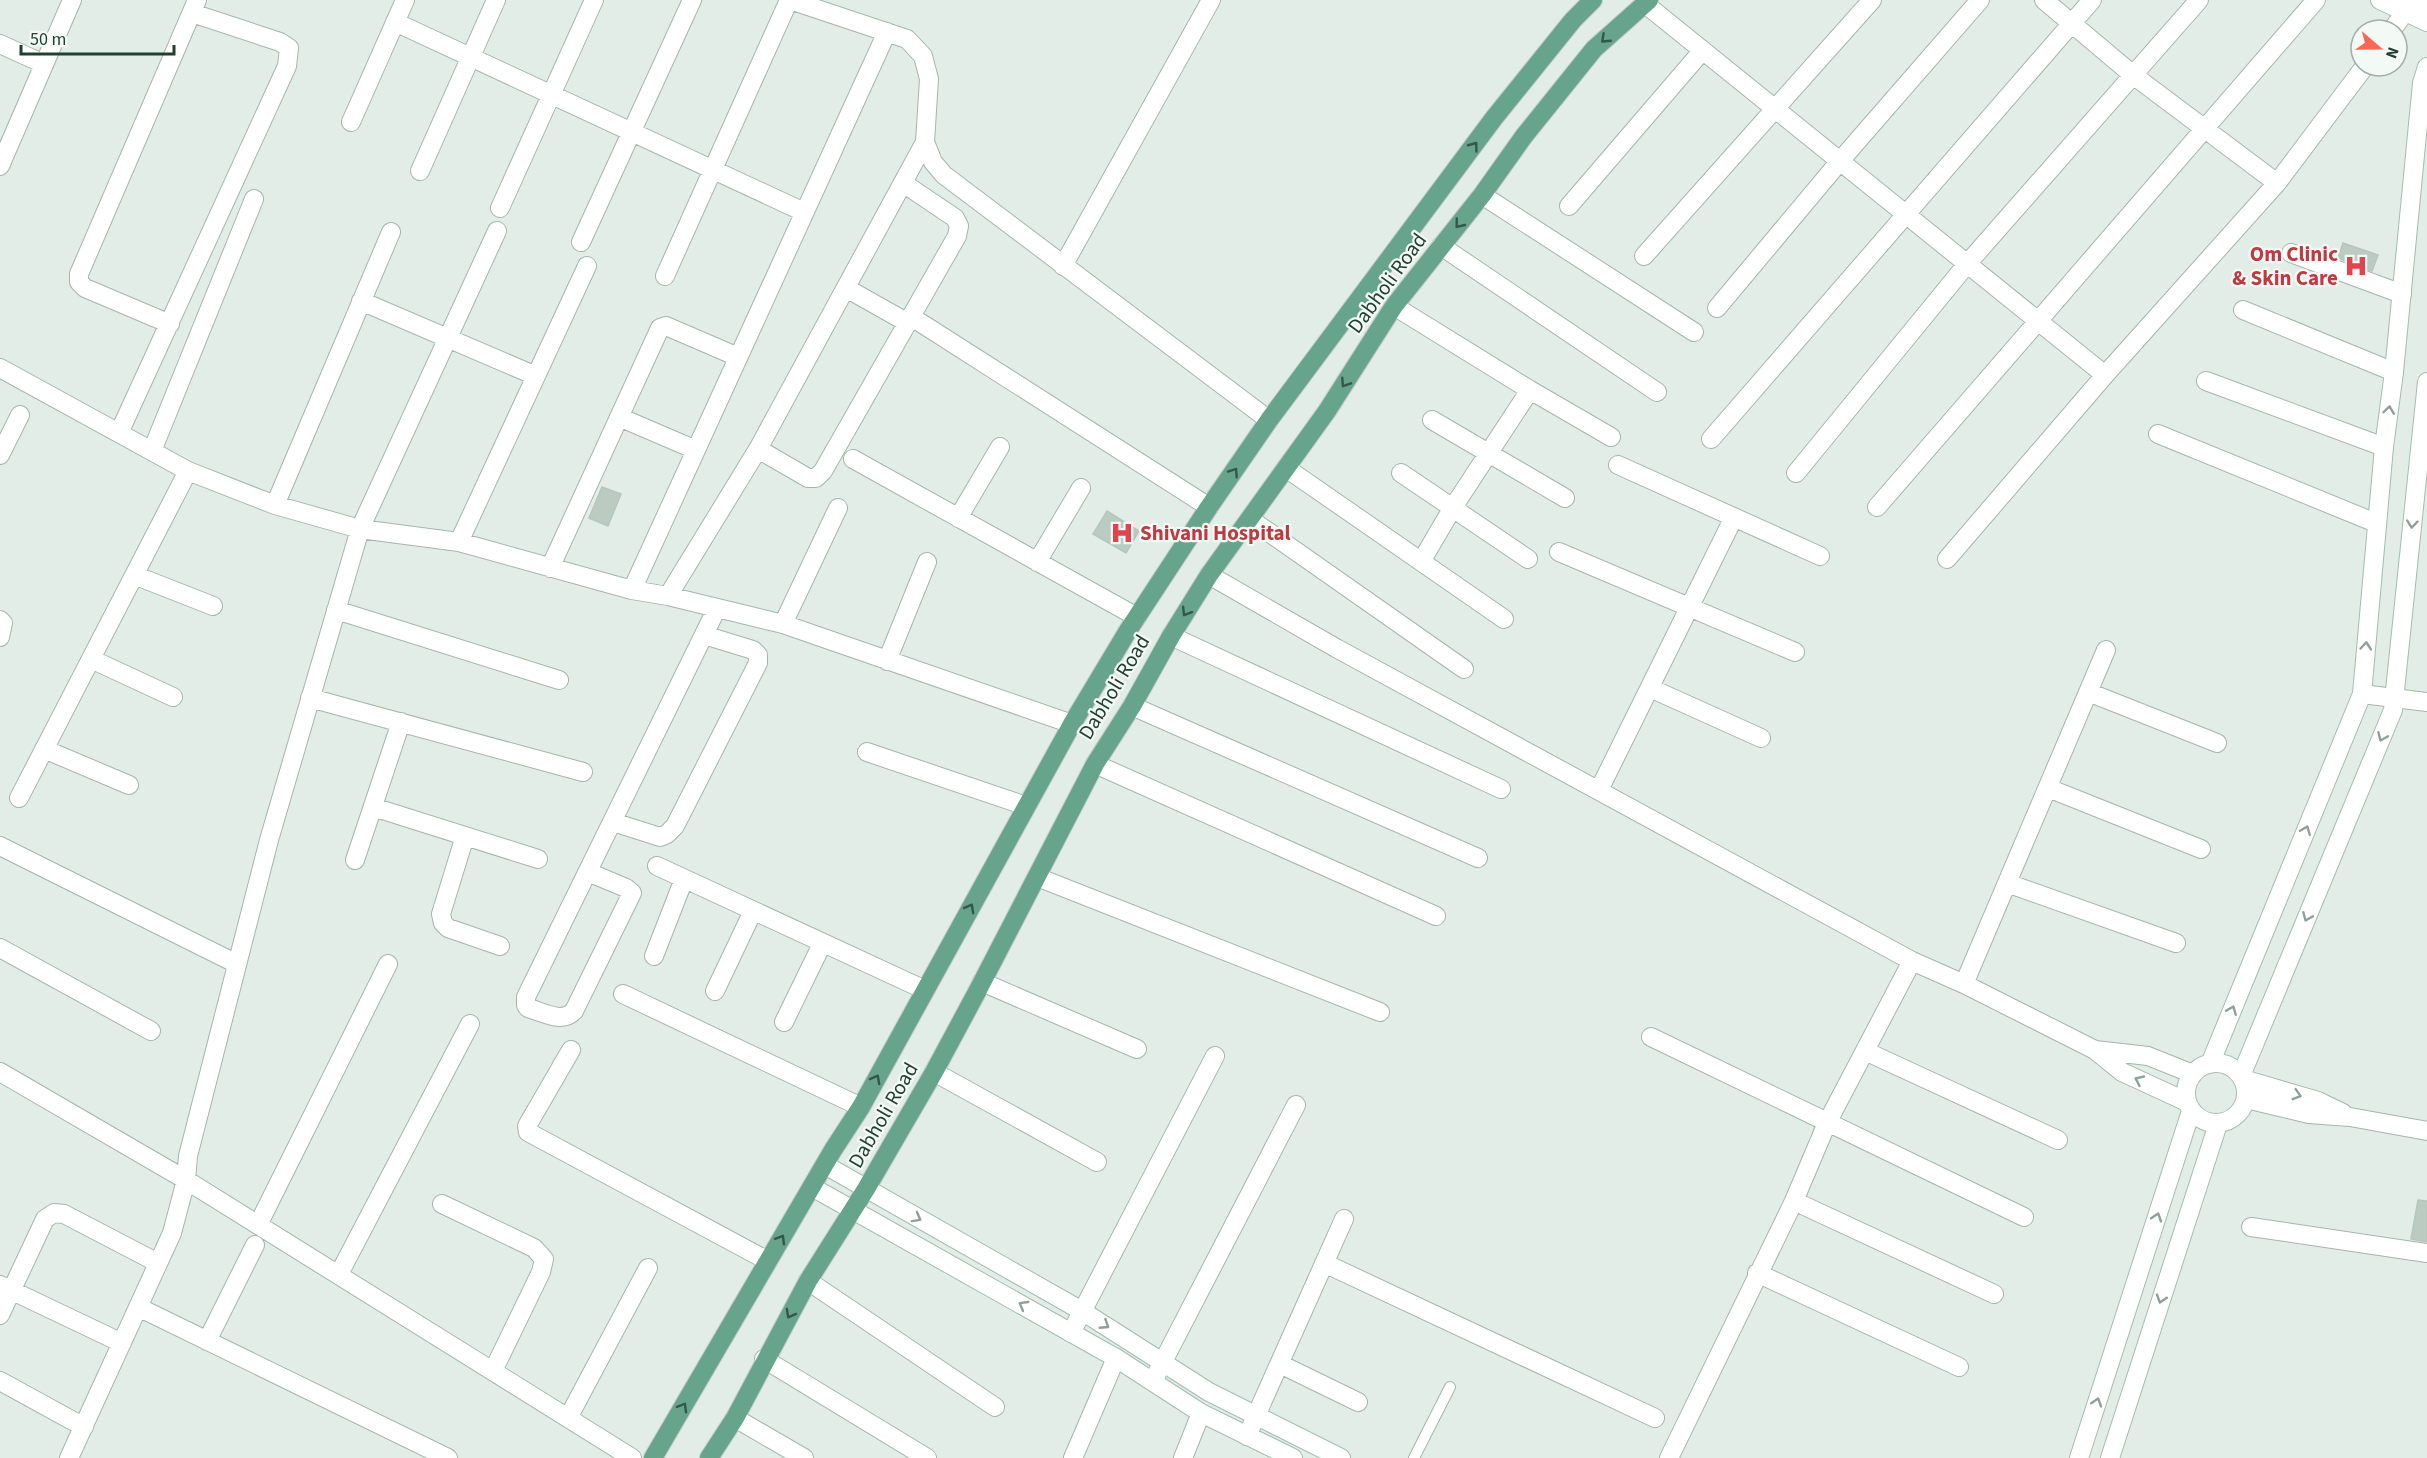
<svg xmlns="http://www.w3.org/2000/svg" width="2427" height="1458" viewBox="0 0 2427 1458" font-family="'Source Sans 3',sans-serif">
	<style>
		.building { fill: #bbcbc2; stroke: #b5c7bd; stroke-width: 1.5 }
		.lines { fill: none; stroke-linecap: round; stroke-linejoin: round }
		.lane-casing { stroke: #a5b5ad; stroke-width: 12 }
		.street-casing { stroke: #a5b5ad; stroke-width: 20 }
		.secondary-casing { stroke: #a3bcb0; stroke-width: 20 }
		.primary-casing { stroke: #c1c9c6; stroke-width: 20 }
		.lane { stroke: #fff; stroke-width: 10 }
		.street { stroke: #fff; stroke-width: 18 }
		.secondary { stroke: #fff; stroke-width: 18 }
		.primary { stroke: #66a48b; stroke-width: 18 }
		.oneway { stroke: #335849 }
		.oneway2 { stroke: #909f99 }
		.labels { text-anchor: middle; stroke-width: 4.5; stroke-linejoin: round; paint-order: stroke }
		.health-label { font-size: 21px; font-weight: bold; fill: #be3a42; stroke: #f3f9f5; text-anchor: end }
		.street-label { font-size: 21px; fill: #223f33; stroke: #f3f9f5 }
	</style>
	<rect width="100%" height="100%" fill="#e3ede7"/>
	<path class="building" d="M 2343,243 L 2378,255 L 2372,271 L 2338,258 Z
		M 602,487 L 621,494 L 608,526 L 589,518 Z
		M 1107,511 L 1139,531 L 1126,553 L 1093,534 Z
		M 2418,1200 L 2427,1201 L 2427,1242 L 2411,1239 Z"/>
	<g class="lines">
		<g class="lane-casing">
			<path id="lane" d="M 1414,1458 L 1450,1387"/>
		</g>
		<g class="street-casing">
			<path id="street" d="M 790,0 L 907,39 L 923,56 L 929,79 L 925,142 L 933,162 L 944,175 L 1269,420
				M 2044,0 L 2133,75 L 2277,183
				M 1644,3 L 2105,375
				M 395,22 L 804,212
				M 2392,30 L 2405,12
				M 0,44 L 44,64
				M 351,122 L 405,0
				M 0,166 L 72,0
				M 420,171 L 496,0
				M 1482,195 L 1694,332
				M 1569,206 L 1703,50
				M 500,208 L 594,0
				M 581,242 L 692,0
				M 1441,246 L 1657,392
				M 2291,253 L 2402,294
				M 1644,256 L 1872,0
				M 1063,266 L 1211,0
				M 665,276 L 789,0
				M 846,288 L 908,323
				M 361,301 L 536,376
				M 1394,306 L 1530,390 L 1611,437
				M 1717,308 L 1840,161 L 1980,0
				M 2243,310 L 2394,372
				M 921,323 L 1209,507
				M 170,324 L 85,288 L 79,282 L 79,274 L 197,0
				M 0,368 L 188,471 L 275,505 L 360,529 L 497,231
				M 2206,381 L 2384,447
				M 619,417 L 696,450
				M 1432,420 L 1565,498
				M 119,433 L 287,66 L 289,48 L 280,42 L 192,13
				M 2158,434 L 2376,523
				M 1711,439 L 2092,0
				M 758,449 L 808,478 L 816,478 L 823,471 L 957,236 L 959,226 L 955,218 L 903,183
				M 152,451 L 254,199
				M 0,455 L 20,415
				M 853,459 L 1137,617
				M 1618,465 L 1820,556
				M 1286,468 L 1504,619
				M 1401,473 L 1528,559
				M 1796,473 L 1967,264 L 2199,0
				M 275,505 L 391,232
				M 1877,507 L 2316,0
				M 958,518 L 1000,447
				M 1250,519 L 1464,669
				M 459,542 L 587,266
				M 1559,552 L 1795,652
				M 1947,559 L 2105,375 L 2277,183 L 2365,66
				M 1422,560 L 1452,509 L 1530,390
				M 1037,562 L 1081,488
				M 550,568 L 660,328 L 666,326 L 738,357
				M 134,575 L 213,606
				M 1209,575 L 1336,648 L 1912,961 L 1964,984 L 2095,1050 L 2122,1072 L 2187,1102
				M 632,590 L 887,32
				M 668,596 L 758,449 L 925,142
				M 336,610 L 559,680
				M 0,620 L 3,623 L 0,637
				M 783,624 L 838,508
				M 1171,636 L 1501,789
				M 91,659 L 173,697
				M 887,661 L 927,562
				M 1650,688 L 1761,738
				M 2088,692 L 2217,743
				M 2362,694 L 2427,702
				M 310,698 L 583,772
				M 1132,706 L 1478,858
				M 44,749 L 129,785
				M 867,752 L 1026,806
				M 1095,764 L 1436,916
				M 2048,788 L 2201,849
				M 1599,790 L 1734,517
				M 19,798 L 188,471
				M 373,807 L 538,859
				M 613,822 L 660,837 L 667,834 L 675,826 L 758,663 L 758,655 L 753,650 L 704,635
				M 465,836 L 441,914 L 443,923 L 448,928 L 500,946
				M 0,846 L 237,964
				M 355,860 L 401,722
				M 657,866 L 925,990
				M 588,872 L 626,888 L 632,893 L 574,1011 C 562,1024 543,1012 528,1008 L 526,1005 L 526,997 L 717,608
				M 1037,877 L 1380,1012
				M 2007,883 L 2176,943
				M 0,948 L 151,1031
				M 654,956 L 684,879
				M 982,982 L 1137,1049
				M 1964,984 L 2106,650
				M 715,991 L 753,911
				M 623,994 L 861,1107
				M 784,1022 L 822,944
				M 1651,1037 L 2024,1217
				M 571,1050 L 527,1126 L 528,1132 L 768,1261
				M 2095,1050 L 2148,1056 L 2193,1074
				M 1865,1051 L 2058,1140
				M 0,1072 L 186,1180 L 632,1458
				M 934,1072 L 1097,1162
				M 2243,1079 L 2318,1101 L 2343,1113
				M 2246,1099 L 2309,1114 L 2350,1117 L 2427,1131
				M 1794,1201 L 1994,1294
				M 442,1204 L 534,1248 L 544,1259 L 541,1272 L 493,1371
				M 258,1225 L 388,964
				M 2251,1227 L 2427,1253
				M 1324,1263 L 1655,1418
				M 1757,1273 L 1959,1367
				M 339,1274 L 470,1024
				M 808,1281 L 995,1407
				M 0,1285 L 122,1343
				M 138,1307 L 448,1458
				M 0,1315 L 45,1219 L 54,1213 L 64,1214 L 158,1263
				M 1071,1333 L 1215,1056
				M 207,1341 L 255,1245
				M 764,1359 L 927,1458
				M 1280,1364 L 1358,1402
				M 0,1381 L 84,1427
				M 1153,1381 L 1296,1105
				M 568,1418 L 648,1268
				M 735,1418 L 804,1458
				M 1247,1436 L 1344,1219
				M 69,1458 L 172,1233 L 186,1180 L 188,1156 L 269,840 L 360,529 L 459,542 L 632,590 L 668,596 L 783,624 L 1072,724
				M 1073,1458 L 1116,1358
				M 1183,1458 L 1201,1413
				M 1669,1458 L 1794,1201 L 1827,1123 L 1912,961"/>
		</g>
		<g class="secondary-casing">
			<path id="secondary" d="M 2380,0 L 2427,22
				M 2397,3 L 2427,6
				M2186 1093a30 30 0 1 1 60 0a30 30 0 1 1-60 0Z
				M 2210,1064 L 2362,694 L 2384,447 L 2394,372 L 2422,83 L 2427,67
				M 2241,1076 L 2393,710 L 2427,382
				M 825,1165 L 1082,1311 L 1209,1392 L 1341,1458
				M 812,1187 L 1116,1358 L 1201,1413 L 1293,1458
				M 2079,1458 L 2191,1111
				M 2110,1458 L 2218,1124"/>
		</g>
		<g class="primary-casing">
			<path id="primary" d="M 653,1458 L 833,1150 L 861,1107 L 1072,724 L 1129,629 L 1209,507 L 1269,420 L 1494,118 L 1573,20 L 1593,0
				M 709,1458 L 735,1418 L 808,1281 L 866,1189 L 934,1072 L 978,990 L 1095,764 L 1132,706 L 1171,636 L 1209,575 L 1327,411 L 1394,306 L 1482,195 L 1524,136 L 1594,49 L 1649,0"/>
		</g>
		<use href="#lane" class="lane"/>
		<use href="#street" class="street"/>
		<use href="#secondary" class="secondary"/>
		<use href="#primary" class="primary"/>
	</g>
	<defs><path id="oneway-chevron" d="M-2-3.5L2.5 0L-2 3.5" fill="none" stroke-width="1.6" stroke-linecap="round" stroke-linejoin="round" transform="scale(1.5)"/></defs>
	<g class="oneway">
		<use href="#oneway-chevron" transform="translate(1605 39) rotate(137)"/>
		<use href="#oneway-chevron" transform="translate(1474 146) rotate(-53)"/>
		<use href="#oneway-chevron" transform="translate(1459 224) rotate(129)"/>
		<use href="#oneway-chevron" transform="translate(1345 383) rotate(123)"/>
		<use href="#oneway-chevron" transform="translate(1234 472) rotate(-56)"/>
		<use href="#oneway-chevron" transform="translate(1186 612) rotate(122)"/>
		<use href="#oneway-chevron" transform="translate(970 908) rotate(-61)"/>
		<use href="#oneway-chevron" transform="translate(876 1079) rotate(-62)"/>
		<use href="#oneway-chevron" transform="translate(781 1239) rotate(-59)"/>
		<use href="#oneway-chevron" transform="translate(790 1314) rotate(119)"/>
		<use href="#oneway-chevron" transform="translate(683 1407) rotate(-60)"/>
	</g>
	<g class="oneway2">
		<use href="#oneway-chevron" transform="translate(2389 410) rotate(-82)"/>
		<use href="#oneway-chevron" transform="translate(2412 524) rotate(96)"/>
		<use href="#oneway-chevron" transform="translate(2366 646) rotate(-85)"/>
		<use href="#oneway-chevron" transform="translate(2382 737) rotate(113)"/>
		<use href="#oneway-chevron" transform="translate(2306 830) rotate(-68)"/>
		<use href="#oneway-chevron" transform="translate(2307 917) rotate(113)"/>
		<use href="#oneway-chevron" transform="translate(2232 1010) rotate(-68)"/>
		<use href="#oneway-chevron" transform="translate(2139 1080) rotate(-155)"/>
		<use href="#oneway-chevron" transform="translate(2297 1095) rotate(17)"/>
		<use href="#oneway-chevron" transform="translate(2157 1217) rotate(-72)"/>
		<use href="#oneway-chevron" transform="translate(917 1218) rotate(29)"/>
		<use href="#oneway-chevron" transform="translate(2161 1299) rotate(108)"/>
		<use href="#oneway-chevron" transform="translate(1023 1305) rotate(-150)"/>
		<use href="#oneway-chevron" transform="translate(1105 1325) rotate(33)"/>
		<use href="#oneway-chevron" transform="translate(2097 1402) rotate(-72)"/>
	</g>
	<defs>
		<g id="hospital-bare" transform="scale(1.8)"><path d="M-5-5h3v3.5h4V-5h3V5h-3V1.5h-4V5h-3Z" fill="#e0444e" stroke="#f3f9f5" stroke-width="2.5" paint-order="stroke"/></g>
	</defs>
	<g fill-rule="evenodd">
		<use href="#hospital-bare" x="2356" y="266"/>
		<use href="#hospital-bare" x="1122" y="533"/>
	</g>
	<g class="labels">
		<g class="health-label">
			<text x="2338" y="261">Om Clinic<tspan x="2338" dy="24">&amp; Skin Care</tspan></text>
			<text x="1140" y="540" text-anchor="start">Shivani Hospital</text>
		</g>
		<g class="street-label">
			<text transform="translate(1387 283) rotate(-54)" y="7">Dabholi Road</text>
			<text transform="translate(1114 687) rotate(-59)" y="7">Dabholi Road</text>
			<text transform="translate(883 1115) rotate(-60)" y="7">Dabholi Road</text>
		</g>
	</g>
	<g transform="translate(2379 48) rotate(110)"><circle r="28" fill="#f3f9f5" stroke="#9fafa7" stroke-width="1.5"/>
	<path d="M0-4.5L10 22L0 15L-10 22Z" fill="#f76857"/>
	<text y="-9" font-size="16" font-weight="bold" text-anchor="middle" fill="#223f33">N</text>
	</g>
	<path d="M21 45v9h153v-9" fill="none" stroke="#223f33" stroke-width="3"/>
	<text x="30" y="45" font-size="18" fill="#223f33" stroke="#f3f9f5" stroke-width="4.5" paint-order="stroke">50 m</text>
</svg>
